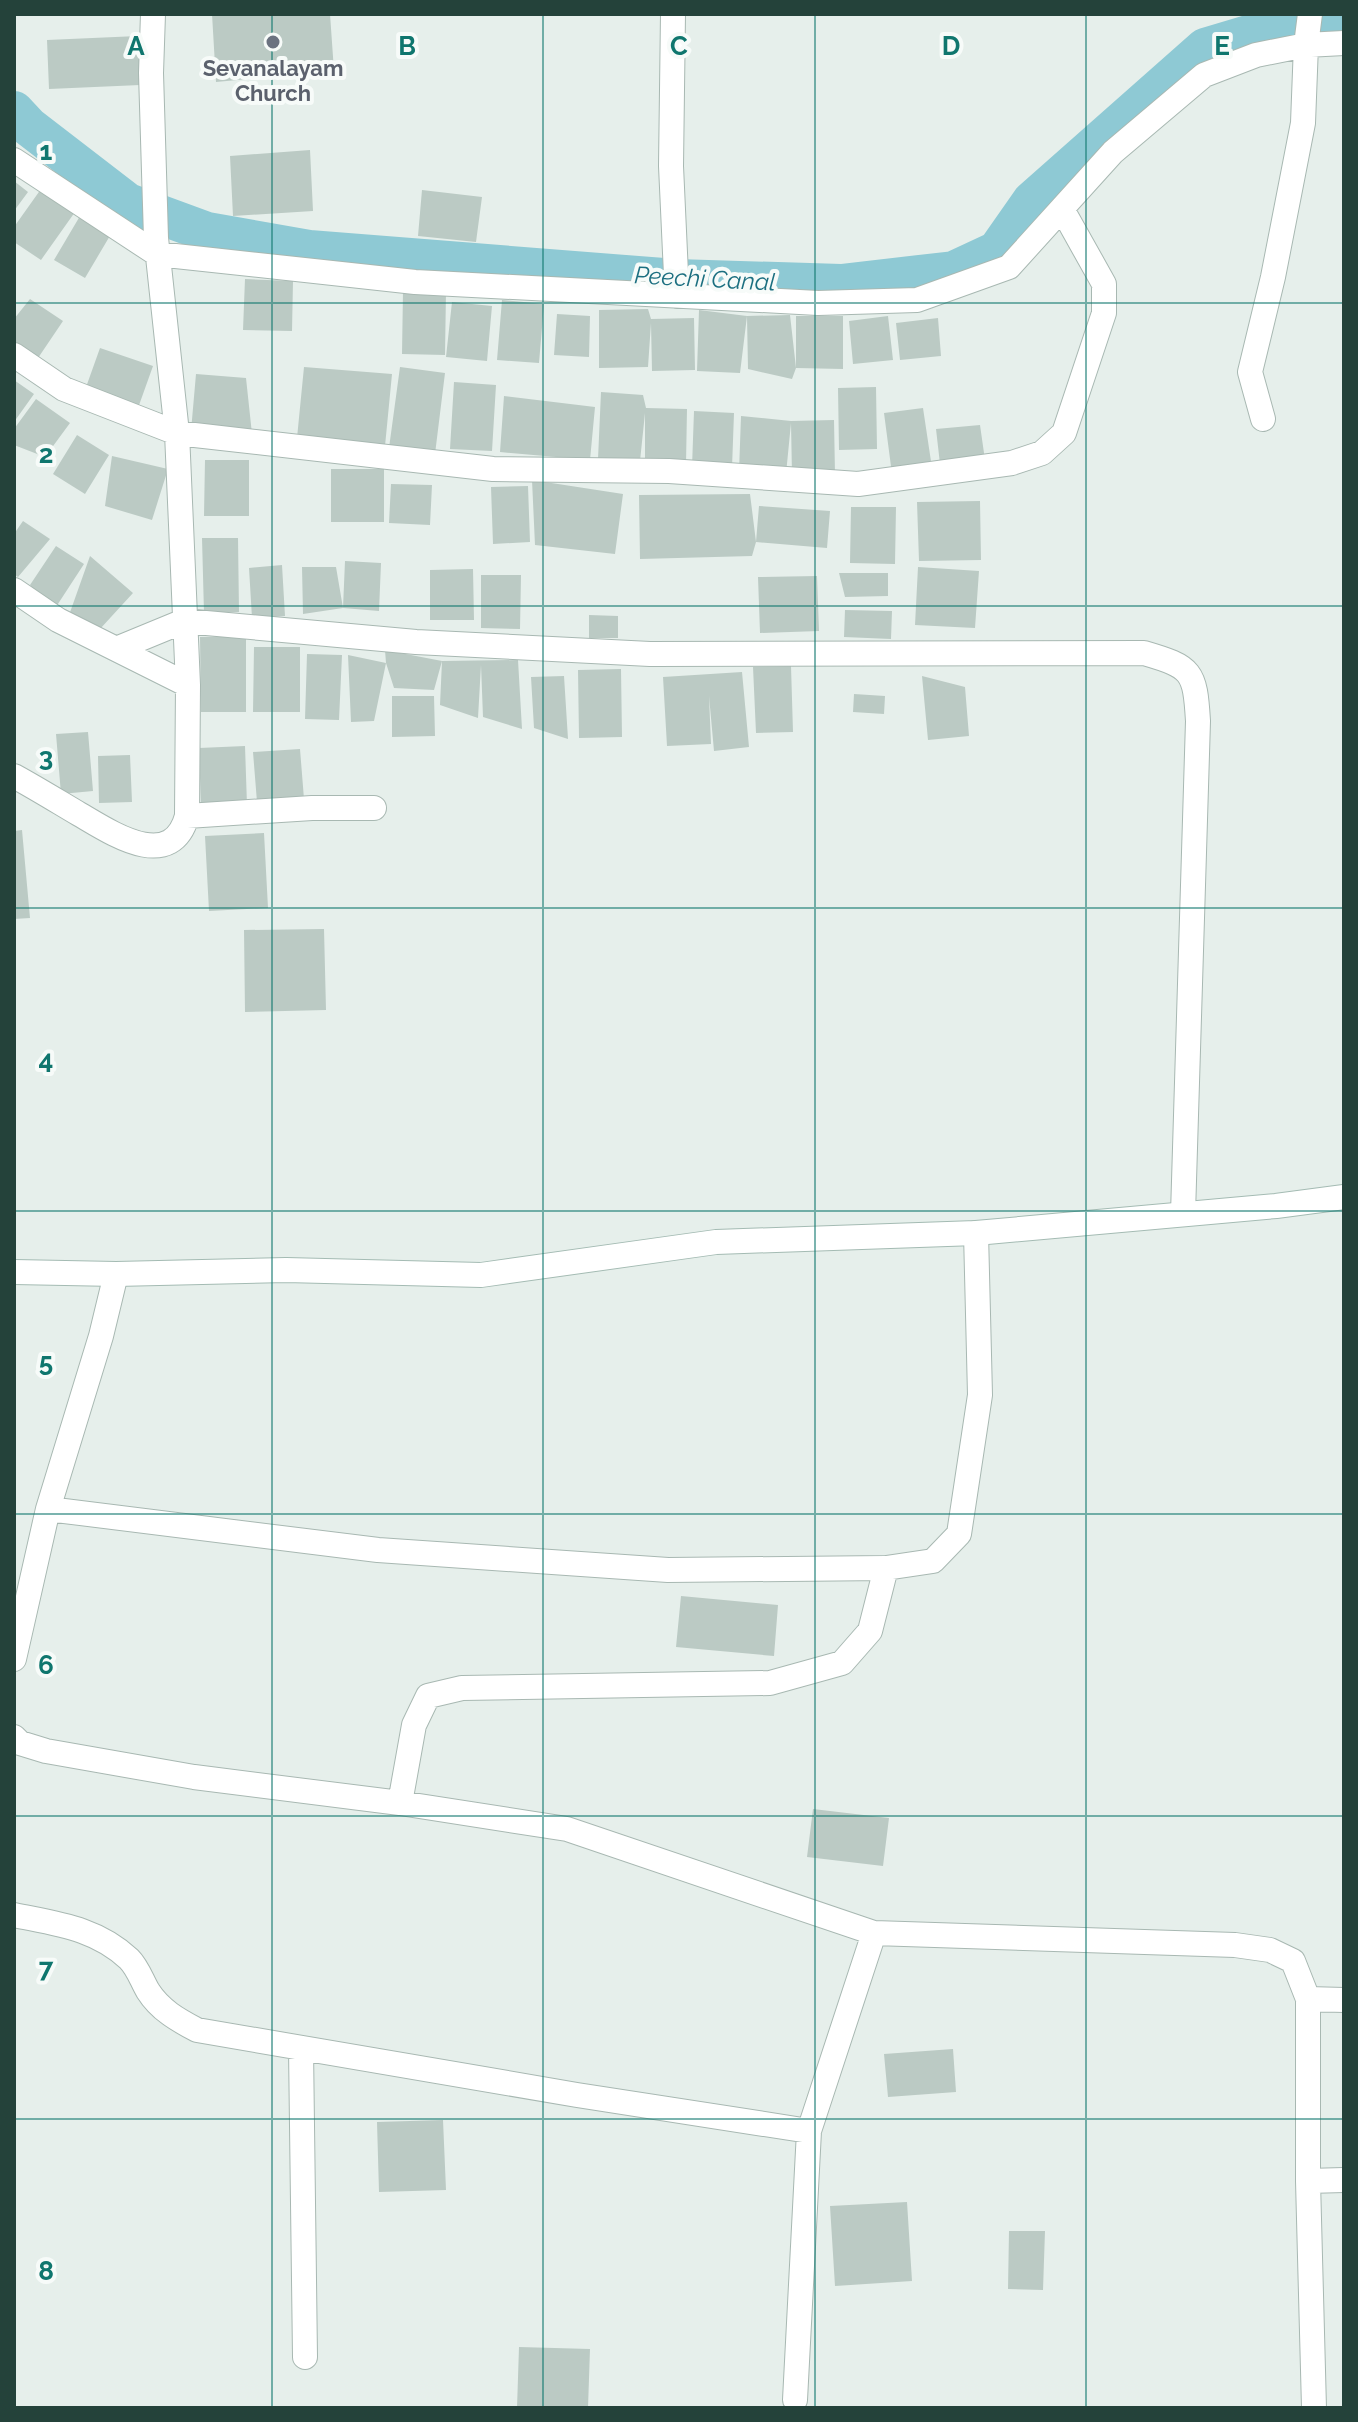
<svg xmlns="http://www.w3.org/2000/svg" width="1358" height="2422" viewBox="0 0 1358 2422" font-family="Raleway,sans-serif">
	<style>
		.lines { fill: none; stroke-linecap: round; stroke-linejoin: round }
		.canal { stroke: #8ec9d4; stroke-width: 40 }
		.building { fill: #bbcac4 }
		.street-casing { stroke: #a8b8b2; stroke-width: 26 }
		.secondary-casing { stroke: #a4bbb3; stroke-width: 26 }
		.street { stroke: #fff; stroke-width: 24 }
		.secondary { stroke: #fff; stroke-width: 24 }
		.grid { fill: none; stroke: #0f766e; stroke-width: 2; stroke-opacity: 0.55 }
		.worship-dot { fill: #6b7280; stroke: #f7fbf9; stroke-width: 3 }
		.labels { text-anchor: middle; stroke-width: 8; stroke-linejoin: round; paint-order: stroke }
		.worship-label { font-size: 22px; font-weight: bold; fill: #5b616d; stroke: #f7fbf9 }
		.water-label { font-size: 24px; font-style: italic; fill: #1c6f80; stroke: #f7fbf9 }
		.grid-label { font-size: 26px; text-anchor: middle; font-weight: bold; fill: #0f766e; stroke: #f7fbf9; stroke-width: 8; stroke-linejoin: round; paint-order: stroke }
	</style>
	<rect width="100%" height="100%" fill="#e6efeb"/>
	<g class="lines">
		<path class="canal" d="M 14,111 L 28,126 L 128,203 L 207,232 L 309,250 L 676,279 L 841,284 L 954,271 L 997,251 L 1032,201 L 1205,48 L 1272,28 L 1344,24"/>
	</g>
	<path class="building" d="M 212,14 L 330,14 L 334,71 L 216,82 Z
		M 138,36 L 140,85 L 49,89 L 47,40 Z
		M 310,150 L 313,211 L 233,216 L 230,156 Z
		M 14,181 L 28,192 L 14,211 Z
		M 41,189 L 75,212 L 41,260 L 14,242 L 14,227 Z
		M 422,190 L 482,197 L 476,242 L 418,236 Z
		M 80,216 L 111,234 L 85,278 L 54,260 Z
		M 245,279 L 293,281 L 292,331 L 243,330 Z
		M 403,291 L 446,291 L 445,355 L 402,354 Z
		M 30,299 L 63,321 L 36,361 L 14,345 L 14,319 Z
		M 502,300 L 544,304 L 539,363 L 497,360 Z
		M 452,302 L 492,306 L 487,361 L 446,357 Z
		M 648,309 L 651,319 L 694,318 L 695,370 L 652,371 L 651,323 L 648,367 L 599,368 L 599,310 Z
		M 699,310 L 747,316 L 740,373 L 697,371 Z
		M 557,314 L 590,316 L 589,357 L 554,355 Z
		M 790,315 L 796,368 L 796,316 L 843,316 L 843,369 L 796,368 L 792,379 L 748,369 L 747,316 Z
		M 888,316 L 893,360 L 853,364 L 849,321 Z
		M 938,318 L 941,356 L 900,360 L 896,323 Z
		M 100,348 L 153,366 L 138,408 L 85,390 Z
		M 304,367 L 392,374 L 385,446 L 297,438 Z
		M 400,367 L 445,373 L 435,454 L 389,448 Z
		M 196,374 L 246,378 L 252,434 L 191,431 Z
		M 14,380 L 34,394 L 14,422 Z
		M 454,382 L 496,385 L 492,451 L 450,449 Z
		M 876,387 L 877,449 L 839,450 L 838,388 Z
		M 601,392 L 643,395 L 646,408 L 687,409 L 686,464 L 645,463 L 645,413 L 640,461 L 598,459 Z
		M 504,396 L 595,407 L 590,460 L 500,452 Z
		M 36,399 L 70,423 L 45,457 L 14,445 L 14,429 Z
		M 923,408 L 932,468 L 892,474 L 884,413 Z
		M 694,411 L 734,413 L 732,468 L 692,467 Z
		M 741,416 L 791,421 L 834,420 L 835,474 L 792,475 L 791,423 L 786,474 L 739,472 Z
		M 980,425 L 985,460 L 940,464 L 936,429 Z
		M 77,435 L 109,455 L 85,494 L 53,474 Z
		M 112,456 L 168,469 L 152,520 L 105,506 Z
		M 205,460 L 249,460 L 249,516 L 204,516 Z
		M 331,469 L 384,469 L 384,522 L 331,522 Z
		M 532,480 L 623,494 L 615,554 L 535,545 Z
		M 391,484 L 432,485 L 430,525 L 389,523 Z
		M 528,486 L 530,542 L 493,544 L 491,487 Z
		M 750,494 L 756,542 L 759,506 L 830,511 L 827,548 L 756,542 L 752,556 L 640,559 L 639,495 Z
		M 980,501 L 981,560 L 919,561 L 917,502 Z
		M 851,507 L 896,507 L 895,564 L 850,563 Z
		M 23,521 L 50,539 L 18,577 L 14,574 L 14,534 Z
		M 202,538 L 238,538 L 239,612 L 204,613 Z
		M 56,546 L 84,564 L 54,610 L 30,585 Z
		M 90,556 L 133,593 L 100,629 L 68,618 Z
		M 345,561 L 381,563 L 379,611 L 343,608 Z
		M 282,565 L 285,616 L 252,618 L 249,568 Z
		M 302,567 L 336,567 L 343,608 L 303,614 Z
		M 918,567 L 979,571 L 975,628 L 915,625 Z
		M 473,569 L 474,620 L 430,620 L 430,570 Z
		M 839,573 L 888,573 L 888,596 L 845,597 Z
		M 481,575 L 521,575 L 520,629 L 481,628 Z
		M 817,576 L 819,631 L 760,633 L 758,577 Z
		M 845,610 L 892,611 L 891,639 L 844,637 Z
		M 589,615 L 618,616 L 618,638 L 589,638 Z
		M 246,636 L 246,712 L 201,712 L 200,637 Z
		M 254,647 L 300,647 L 300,712 L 253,712 Z
		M 385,650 L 442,661 L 518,660 L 522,729 L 483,717 L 481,665 L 478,718 L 440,705 L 442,661 L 434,690 L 394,688 L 386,663 L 374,721 L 351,722 L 348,655 L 386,663 Z
		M 307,654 L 342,655 L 339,720 L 305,719 Z
		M 791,666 L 793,732 L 756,733 L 753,667 Z
		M 621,669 L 622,737 L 579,738 L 578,670 Z
		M 742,672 L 749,747 L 714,751 L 709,696 L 711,744 L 667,746 L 663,677 Z
		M 564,676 L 568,739 L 534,728 L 531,677 Z
		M 922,676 L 965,687 L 969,736 L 928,740 Z
		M 854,694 L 885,696 L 884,714 L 853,712 Z
		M 392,696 L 434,696 L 435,736 L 392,737 Z
		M 88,732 L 93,791 L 61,794 L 56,734 Z
		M 245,746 L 247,805 L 201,806 L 199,748 Z
		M 300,749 L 304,799 L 257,802 L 253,752 Z
		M 130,755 L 132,802 L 99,803 L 98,756 Z
		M 22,830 L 30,918 L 14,919 L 14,831 Z
		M 264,833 L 268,908 L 209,911 L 205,836 Z
		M 324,929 L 326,1010 L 245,1012 L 244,930 Z
		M 681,1596 L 778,1605 L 774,1656 L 676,1647 Z
		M 813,1809 L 889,1818 L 883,1866 L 807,1857 Z
		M 953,2049 L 956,2092 L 888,2097 L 884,2054 Z
		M 443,2120 L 446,2190 L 379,2192 L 377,2122 Z
		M 907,2202 L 912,2281 L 835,2286 L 830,2206 Z
		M 1009,2231 L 1045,2231 L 1043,2290 L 1008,2289 Z
		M 519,2347 L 590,2349 L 588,2408 L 517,2408 Z"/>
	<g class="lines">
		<g class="street-casing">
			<path id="street" d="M 673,14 L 671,166 L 677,296
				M 14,160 L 157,254 L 415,282 L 818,303 L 917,300 L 1009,267 L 1113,152 L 1204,75 L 1256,55 L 1306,45 L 1344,43
				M 14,355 L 64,389 L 177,433 L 493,469 L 669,471 L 858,484 L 1012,463 L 1042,453 L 1064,433 L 1104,313 L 1104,284 L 1062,209
				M 1263,419 L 1250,372 L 1273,277 L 1303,123 L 1306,45 L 1310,14
				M 14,590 L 58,620 L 188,685
				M 116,649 L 184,621 L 416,642 L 650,654 L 1144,653 C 1192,667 1195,671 1198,721 L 1183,1214
				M 14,776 C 36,788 57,801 79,814 C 110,832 171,874 187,816 L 188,685 L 177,433 L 156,238 L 151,73 L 153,14
				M 187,816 L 312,808 L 374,808
				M 48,1509 L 378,1550 L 668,1570 L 886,1568 L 933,1561 L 959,1534 L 980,1395 L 976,1233
				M 14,1659 L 48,1509 L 101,1336 L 116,1274
				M 14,1737 L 20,1743 L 46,1751 L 194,1777 L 400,1803 L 567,1829 L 874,1933
				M 400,1803 L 414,1725 L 428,1696 L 462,1688 L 770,1683 L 842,1663 L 870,1631 L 886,1568
				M 14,1915 C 57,1924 96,1928 129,1959 C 138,1968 142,1981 148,1991 C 160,2010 178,2020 197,2030 L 577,2095 L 809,2131
				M 1308,1999 L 1344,2000
				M 301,2048 L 305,2357
				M 1308,2181 L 1344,2180
				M 795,2400 L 809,2131 L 874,1933 L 1235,1945 L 1270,1950 L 1293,1961 L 1308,1999 L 1308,2181 L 1314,2408"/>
		</g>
		<g class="secondary-casing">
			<path id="secondary" d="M 14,1272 L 116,1274 L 286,1270 L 481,1275 L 716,1242 L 976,1233 L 1276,1206 L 1344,1197"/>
		</g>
		<use href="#street" class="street"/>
		<use href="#secondary" class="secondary"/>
	</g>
	<path class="grid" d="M 272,14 L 272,2408M 543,14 L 543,2408M 815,14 L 815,2408M 1086,14 L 1086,2408M 14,303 L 1344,303M 14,606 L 1344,606M 14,908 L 1344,908M 14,1211 L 1344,1211M 14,1514 L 1344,1514M 14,1816 L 1344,1816M 14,2119 L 1344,2119"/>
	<circle class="worship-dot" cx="273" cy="42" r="8"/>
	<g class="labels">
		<g class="worship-label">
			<text x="273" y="76">Sevanalayam<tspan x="273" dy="25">Church</tspan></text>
		</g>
		<g class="water-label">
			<text transform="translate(705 279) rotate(3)" y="8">Peechi Canal</text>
		</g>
	</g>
	<g class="grid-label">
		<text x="136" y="55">A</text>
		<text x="407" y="55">B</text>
		<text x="679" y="55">C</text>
		<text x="951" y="55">D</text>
		<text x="1222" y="55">E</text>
		<text x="46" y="160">1</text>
		<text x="46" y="463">2</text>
		<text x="46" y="766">3</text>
		<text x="46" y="1069">4</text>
		<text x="46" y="1371">5</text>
		<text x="46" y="1674">6</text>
		<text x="46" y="1977">7</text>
		<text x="46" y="2280">8</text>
	</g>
	<rect width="1358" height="2422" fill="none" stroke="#24423a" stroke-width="32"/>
</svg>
